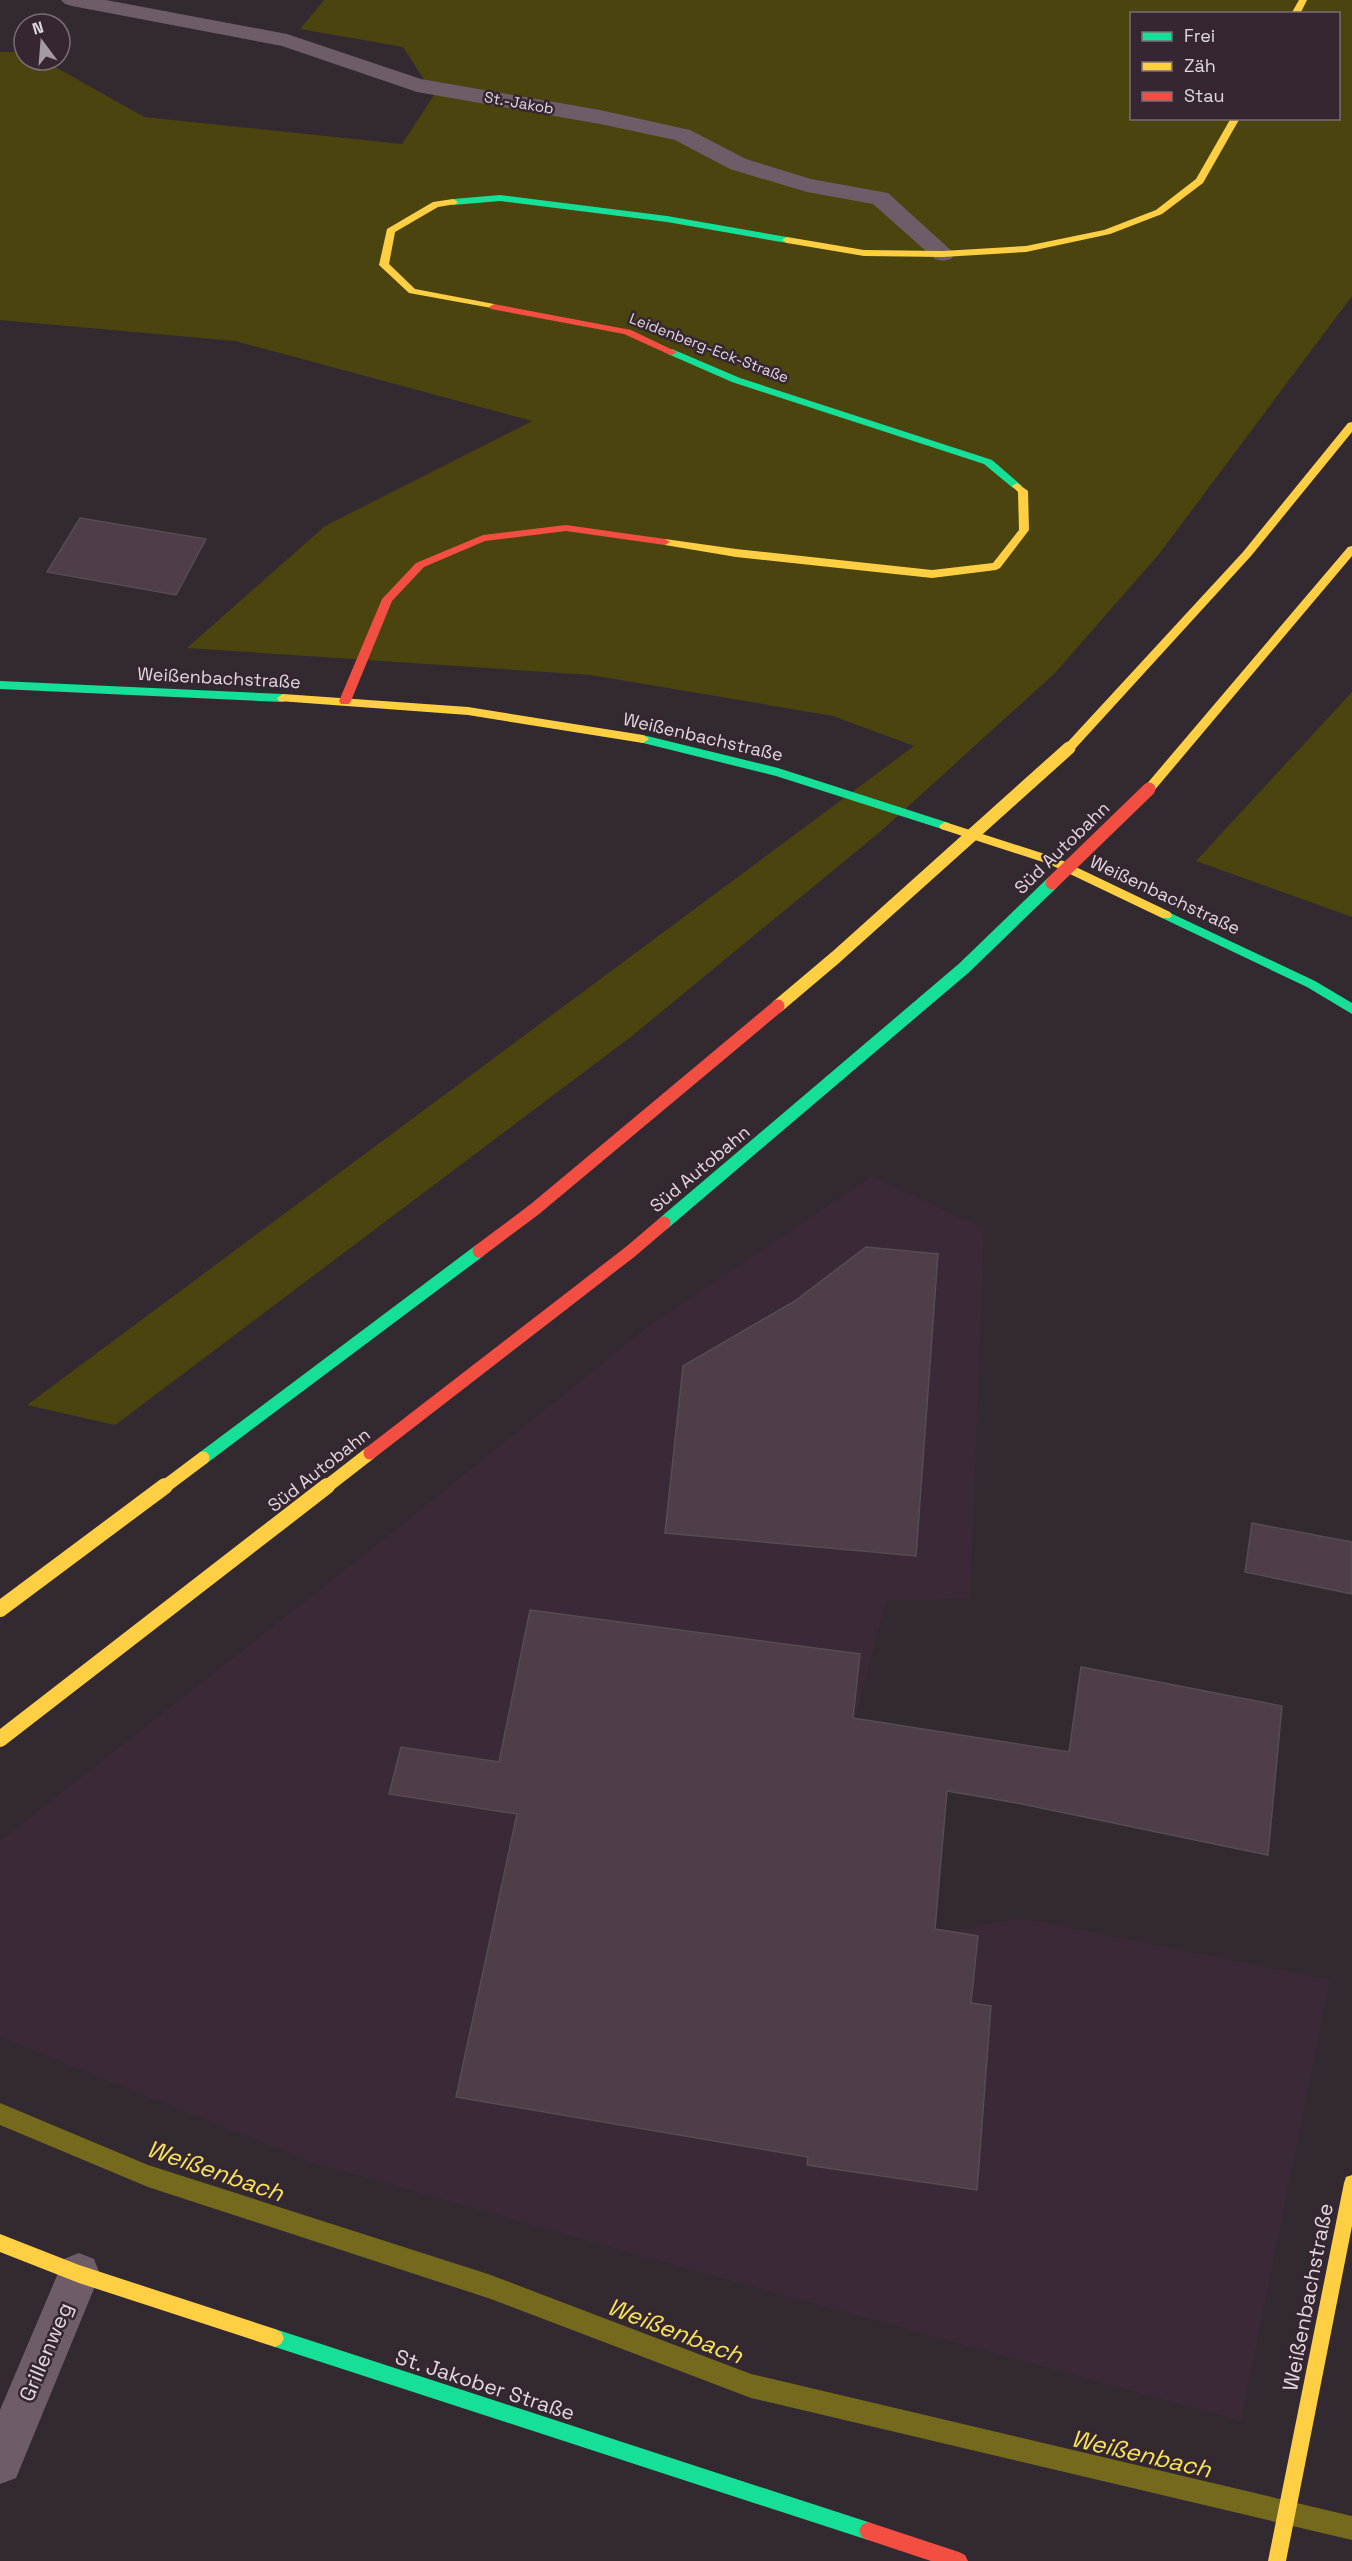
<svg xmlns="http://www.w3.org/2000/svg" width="1352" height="2561" viewBox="0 0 1352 2561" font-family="'Space Grotesk',sans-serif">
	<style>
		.built { fill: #3c2938 }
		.green { fill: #4c440e; fill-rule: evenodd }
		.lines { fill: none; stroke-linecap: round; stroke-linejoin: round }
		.stream { fill: #74691c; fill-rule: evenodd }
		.building { fill: #4f3d4a; stroke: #554d52; stroke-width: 1.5 }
		.street { fill: #6e5d69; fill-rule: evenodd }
		.fast { fill: #16e098; fill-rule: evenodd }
		.slow { fill: #ffcf43; fill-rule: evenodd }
		.jam { fill: #f24e42; fill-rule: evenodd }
		.fast-bridge { stroke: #16e098; stroke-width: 13 }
		.slow-bridge-far1 { stroke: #ffcf43; stroke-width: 13 }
		.slow-bridge { stroke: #ffcf43; stroke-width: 16 }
		.jam-bridge { stroke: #f24e42; stroke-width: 13 }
		.labels { text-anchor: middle; stroke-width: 5; stroke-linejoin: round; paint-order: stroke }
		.far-street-label { font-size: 15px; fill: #e2d7de; stroke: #352631 }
		.street-label { font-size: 18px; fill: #e2d7de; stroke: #352631 }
		.near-street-label { font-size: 21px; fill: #e2d7de; stroke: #352631 }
		.near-water-label { font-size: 24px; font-style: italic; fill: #f6e458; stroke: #352631 }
	</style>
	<rect width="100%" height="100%" fill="#322a30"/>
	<path class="built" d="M 872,1176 L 984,1229 L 970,1599 L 886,1601 L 852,1731 L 951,1743 L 935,1934 L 1021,1918 L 1330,1980 L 1241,2421 L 663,2262 L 311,2162 L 0,2037 L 0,1841 L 373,1548 L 649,1326 Z"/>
	<path class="green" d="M 324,0 L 1352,0 L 1352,296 L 1159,554 L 1055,673 L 881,831 L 632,1036 L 115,1425 L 27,1405 L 914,746 L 833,716 L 591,675 L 187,648 L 325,526 L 532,421 L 235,341 L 0,320 L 0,52 L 24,52 L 24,60 L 43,60 L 144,117 L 402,144 L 434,95 L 403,47 L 300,29 ZM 1132,14 L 1338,14 L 1338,118 L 1132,118 Z
		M 1352,692 L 1352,917 L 1196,861 Z"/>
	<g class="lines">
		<path class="stream" d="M 0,2103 L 148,2165 L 488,2274 L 751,2374 L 1352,2516 L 1352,2540 L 751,2398 L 488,2298 L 148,2187 L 0,2125 Z"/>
	</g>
	<path class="building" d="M 80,518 L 206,539 L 176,595 L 47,572 Z
		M 866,1247 L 938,1254 L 916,1556 L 665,1533 L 683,1366 L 795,1301 Z
		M 1252,1523 L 1352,1542 L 1352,1594 L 1245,1572 Z
		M 530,1610 L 860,1654 L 853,1718 L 1069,1752 L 1081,1667 L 1282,1706 L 1268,1855 L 1017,1803 L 947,1791 L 935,1929 L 978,1936 L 971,2003 L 991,2006 L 977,2190 L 807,2165 L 808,2157 L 456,2097 L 517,1814 L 389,1794 L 401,1747 L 499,1762 Z"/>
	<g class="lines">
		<path class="street" d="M 61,0 L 106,0 L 287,34 L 421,79 L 600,110 L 690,130 L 746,159 L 811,179 L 888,193 L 955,254 L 951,259 L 943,261 L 935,259 L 873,204 L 807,192 L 730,169 L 675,140 L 600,124 L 417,92 L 282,46 L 72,6 L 65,4 Z
			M 79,2253 L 94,2259 L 100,2274 L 16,2478 L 0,2484 L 0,2410 L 64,2259 Z"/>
		<path class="fast" d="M 500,195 L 667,216 L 787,237 L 792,240 L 787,243 L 667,222 L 500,201 L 453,205 L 448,202 L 453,199 Z
			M 672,349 L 740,378 L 992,460 L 1022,486 L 1017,489 L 1013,488 L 984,464 L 732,382 L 668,354 L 668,350 Z
			M 0,681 L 283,694 L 289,698 L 283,702 L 0,689 Z
			M 643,735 L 778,768 L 949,823 L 951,826 L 945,830 L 776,776 L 639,742 L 639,736 Z
			M 1166,911 L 1315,981 L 1352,1003 L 1352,1014 L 1307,987 L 1162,918 L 1160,915 Z
			M 275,2329 L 868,2522 L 874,2525 L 877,2531 L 874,2537 L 868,2540 L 275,2347 L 269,2344 L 266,2338 L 269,2332 Z"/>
		<path class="slow" d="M 1299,0 L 1307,0 L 1300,14 L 1291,14 Z
			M 1231,118 L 1240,118 L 1203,183 L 1162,214 L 1110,234 L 1026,252 L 943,257 L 864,256 L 787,243 L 782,240 L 787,237 L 864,250 L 943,251 L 1026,246 L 1104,230 L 1156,210 L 1196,179 Z
			M 453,199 L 458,202 L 456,204 L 438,207 L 395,232 L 389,264 L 415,289 L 494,304 L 499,307 L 497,309 L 409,293 L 379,265 L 387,229 L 433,202 Z
			M 1352,422 L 1352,432 L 1251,556 L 1073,751 L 1065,751 L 1065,745 L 1243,552 L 1348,423 Z
			M 1017,483 L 1028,491 L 1029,530 L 1000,568 L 996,570 L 932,578 L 736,557 L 665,545 L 660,542 L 665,539 L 736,549 L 932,570 L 993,563 L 1019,530 L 1018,492 L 1012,486 Z
			M 1352,546 L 1352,556 L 1153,792 L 1145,792 L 1143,789 L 1145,786 L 1348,547 Z
			M 283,694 L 468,707 L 643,735 L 649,739 L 643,743 L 468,715 L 279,701 L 277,698 Z
			M 945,822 L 1057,858 L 1170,912 L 1172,915 L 1170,918 L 1162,918 L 1049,864 L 941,829 L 939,826 Z
			M 1352,2175 L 1352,2226 L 1286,2561 L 1268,2561 L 1344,2183 L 1346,2177 Z
			M 0,2234 L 79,2265 L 275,2329 L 281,2332 L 284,2338 L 281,2344 L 275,2347 L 79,2283 L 0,2252 Z"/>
		<path class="jam" d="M 494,304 L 631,330 L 677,352 L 672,355 L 668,354 L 624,334 L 491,309 L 489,307 Z
			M 566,525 L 665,539 L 670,542 L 665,545 L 566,531 L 485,541 L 424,567 L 392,601 L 351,701 L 349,704 L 341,704 L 339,701 L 382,599 L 416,563 L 483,535 Z
			M 868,2522 L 959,2552 L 965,2555 L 968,2561 L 931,2561 L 868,2540 L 862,2537 L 859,2531 L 862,2525 Z"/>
		<path class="fast-bridge" d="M 664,1223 L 964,968 L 1052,883
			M 203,1458 L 479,1251"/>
		<path class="slow-bridge-far1" d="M 778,1006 L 836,957 L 1069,748
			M 163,1488 L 203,1458
			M 325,1488 L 370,1453"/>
		<path class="slow-bridge" d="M 0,1609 L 165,1486
			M 0,1739 L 327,1486"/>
		<path class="jam-bridge" d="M 1052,883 L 1149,789
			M 479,1251 L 535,1209 L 778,1006
			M 370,1453 L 630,1252 L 664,1223"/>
	</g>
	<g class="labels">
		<g class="far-street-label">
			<text transform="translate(519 103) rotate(10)" y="5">St.-Jakob</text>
			<text transform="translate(709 348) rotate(21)" y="5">Leidenberg-Eck-Straße</text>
		</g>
		<g class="street-label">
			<text transform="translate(219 678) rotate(3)" y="6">Weißenbachstraße</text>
			<text transform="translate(703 737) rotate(13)" y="6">Weißenbachstraße</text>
			<text transform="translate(1062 848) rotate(-44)" y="6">Süd Autobahn</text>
			<text transform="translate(1165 895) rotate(25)" y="6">Weißenbachstraße</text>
			<text transform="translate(700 1169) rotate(-40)" y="6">Süd Autobahn</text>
			<text transform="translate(319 1470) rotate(-38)" y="6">Süd Autobahn</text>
		</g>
		<g class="near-street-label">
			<text transform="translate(1308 2297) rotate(-79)" y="7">Weißenbachstraße</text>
			<text transform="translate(46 2352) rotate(-67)" y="7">Grillenweg</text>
			<text transform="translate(485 2385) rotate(18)" y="7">St. Jakober Straße</text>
		</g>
		<g class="near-water-label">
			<text transform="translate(215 2171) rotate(19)" y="8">Weißenbach</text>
			<text transform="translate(675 2331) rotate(21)" y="8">Weißenbach</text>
			<text transform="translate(1141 2454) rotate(13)" y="8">Weißenbach</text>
		</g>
	</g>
	<rect x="1130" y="12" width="210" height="108" fill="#352631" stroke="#7a6d76" stroke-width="1.5"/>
	<rect x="1142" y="32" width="30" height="9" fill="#16e098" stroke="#7a6d76" stroke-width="1.5"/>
	<text x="1184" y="42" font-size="18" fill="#e2d7de">Frei</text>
	<rect x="1142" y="62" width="30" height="9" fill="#ffcf43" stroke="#7a6d76" stroke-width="1.5"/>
	<text x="1184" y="72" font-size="18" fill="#e2d7de">Zäh</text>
	<rect x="1142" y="92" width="30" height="9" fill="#f24e42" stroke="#7a6d76" stroke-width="1.5"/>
	<text x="1184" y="102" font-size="18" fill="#e2d7de">Stau</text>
	<g transform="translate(42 42) rotate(344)"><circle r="28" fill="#352631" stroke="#7a6d76" stroke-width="1.5"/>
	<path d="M0-4.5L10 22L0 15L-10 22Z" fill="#a49aa1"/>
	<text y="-9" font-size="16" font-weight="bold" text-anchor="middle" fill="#e2d7de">N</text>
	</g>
</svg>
